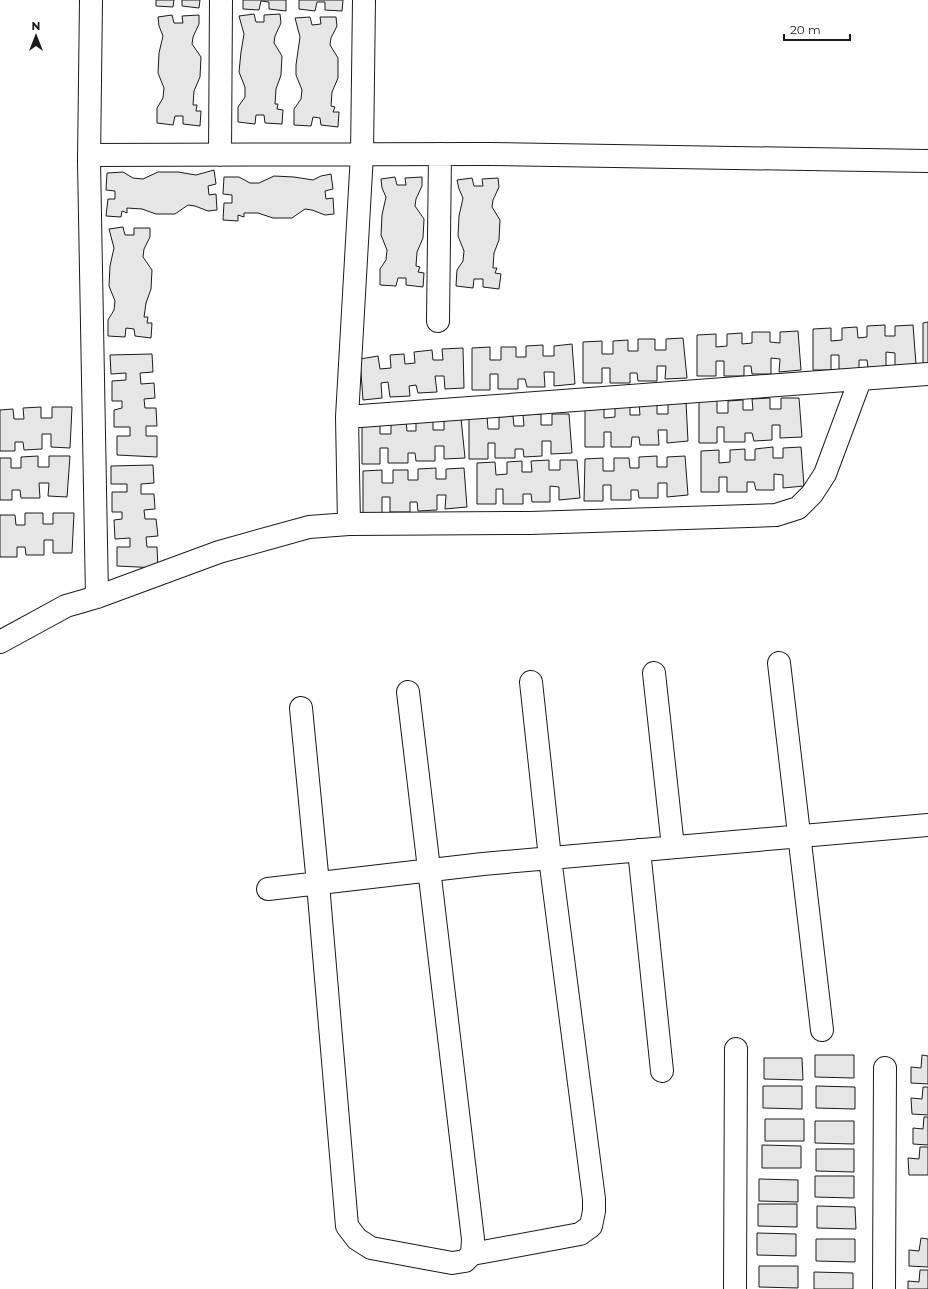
<svg xmlns="http://www.w3.org/2000/svg" width="928" height="1289" viewBox="0 0 928 1289" font-family="Montserrat,sans-serif">
	<style>
		.building { fill: #e6e6e6; stroke: #1a1a1a }
		.lines { fill: none; stroke-linecap: round; stroke-linejoin: round }
		.minor-casing { stroke: #1a1a1a; stroke-width: 24 }
		.minor { stroke: #fff; stroke-width: 22 }
	</style>
	<rect width="100%" height="100%" fill="#fff"/>
	<path class="building" d="M 156,0 L 174,0 L 173,7 L 156,6 Z
		M 182,0 L 200,0 L 199,8 L 182,6 Z
		M 243,0 L 286,0 L 286,11 L 269,9 L 269,2 L 261,1 L 259,10 L 243,9 Z
		M 299,0 L 343,0 L 342,11 L 325,10 L 325,2 L 317,2 L 315,11 L 299,9 Z
		M 254,14 L 256,22 L 264,22 L 264,15 L 280,14 L 281,23 L 275,36 L 274,43 L 282,56 L 281,75 L 276,89 L 275,104 L 278,104 L 277,109 L 283,110 L 282,124 L 265,123 L 264,115 L 256,115 L 255,124 L 238,122 L 238,107 L 245,97 L 245,87 L 239,72 L 241,52 L 244,34 L 239,16 Z
		M 172,15 L 174,23 L 183,23 L 182,16 L 199,15 L 199,24 L 193,37 L 192,44 L 201,57 L 200,77 L 194,91 L 193,105 L 197,105 L 196,111 L 201,111 L 200,126 L 183,124 L 183,116 L 175,116 L 173,125 L 157,123 L 157,108 L 163,98 L 164,88 L 158,73 L 159,53 L 163,36 L 159,26 L 158,17 Z
		M 310,17 L 312,25 L 321,24 L 320,17 L 336,17 L 337,26 L 331,38 L 330,45 L 338,58 L 338,78 L 332,92 L 331,106 L 335,107 L 333,112 L 339,112 L 338,127 L 321,125 L 320,118 L 313,117 L 311,126 L 294,125 L 294,109 L 301,99 L 302,90 L 296,75 L 296,65 L 300,37 L 295,18 Z
		M 214,170 L 216,184 L 208,186 L 209,195 L 216,194 L 217,210 L 208,211 L 195,206 L 188,205 L 175,214 L 156,214 L 142,209 L 127,208 L 127,213 L 122,211 L 121,217 L 106,216 L 108,199 L 115,199 L 115,191 L 106,190 L 107,173 L 123,172 L 133,178 L 143,179 L 158,172 L 178,172 L 196,175 Z
		M 331,174 L 333,189 L 325,191 L 326,199 L 333,198 L 334,214 L 325,215 L 312,210 L 305,209 L 292,218 L 273,218 L 258,213 L 244,213 L 244,217 L 238,215 L 238,221 L 223,220 L 224,203 L 232,203 L 232,195 L 223,194 L 224,177 L 239,177 L 250,183 L 259,183 L 274,176 L 294,177 L 313,180 L 321,176 Z
		M 395,177 L 397,185 L 406,185 L 405,178 L 422,177 L 422,186 L 416,199 L 415,206 L 424,219 L 423,238 L 417,252 L 416,266 L 420,267 L 418,272 L 424,273 L 423,287 L 406,285 L 406,278 L 398,278 L 396,286 L 380,285 L 380,269 L 386,260 L 387,250 L 381,235 L 382,215 L 386,197 L 382,188 L 381,179 Z
		M 472,178 L 474,186 L 483,186 L 482,179 L 498,178 L 499,187 L 493,200 L 492,207 L 500,220 L 499,240 L 494,253 L 493,268 L 497,268 L 495,273 L 501,274 L 499,289 L 483,287 L 483,279 L 474,279 L 473,288 L 456,286 L 457,270 L 463,261 L 464,251 L 458,236 L 459,216 L 463,198 L 459,189 L 457,180 Z
		M 123,227 L 125,235 L 134,235 L 134,228 L 150,228 L 150,237 L 144,249 L 143,257 L 152,270 L 151,289 L 146,303 L 144,317 L 148,317 L 147,323 L 152,323 L 151,338 L 135,336 L 134,329 L 126,328 L 125,337 L 108,336 L 108,320 L 114,310 L 115,301 L 109,286 L 110,266 L 114,248 L 109,229 Z
		M 928,322 L 928,364 L 923,364 L 923,323 Z
		M 885,325 L 885,336 L 895,336 L 895,326 L 913,325 L 916,364 L 895,366 L 895,353 L 886,352 L 886,368 L 868,368 L 867,360 L 859,360 L 859,370 L 839,370 L 839,355 L 831,355 L 831,370 L 813,370 L 813,329 L 831,328 L 831,341 L 842,340 L 842,328 L 857,327 L 858,338 L 867,337 L 867,326 Z
		M 798,331 L 801,370 L 779,372 L 780,359 L 771,358 L 771,374 L 752,374 L 751,366 L 744,366 L 744,376 L 724,376 L 724,361 L 716,361 L 716,376 L 697,376 L 697,335 L 716,334 L 716,347 L 727,346 L 727,334 L 742,333 L 742,344 L 752,343 L 752,332 L 770,332 L 770,342 L 780,343 L 780,332 Z
		M 683,338 L 687,378 L 665,379 L 666,366 L 657,366 L 657,381 L 638,381 L 637,373 L 630,373 L 630,383 L 610,383 L 610,368 L 602,368 L 602,383 L 583,383 L 583,342 L 602,341 L 602,354 L 613,354 L 613,341 L 628,340 L 628,351 L 638,351 L 638,339 L 655,339 L 655,350 L 666,350 L 666,339 Z
		M 572,344 L 575,384 L 554,386 L 554,372 L 544,372 L 545,387 L 527,387 L 525,379 L 518,379 L 518,389 L 498,389 L 498,374 L 490,374 L 490,390 L 472,390 L 472,348 L 490,347 L 490,360 L 501,360 L 501,347 L 516,347 L 516,357 L 526,357 L 526,346 L 543,345 L 543,356 L 554,356 L 554,346 Z
		M 463,348 L 464,388 L 445,389 L 444,376 L 435,376 L 437,392 L 418,393 L 416,385 L 409,386 L 410,396 L 390,397 L 388,382 L 381,383 L 382,398 L 363,400 L 360,359 L 378,356 L 380,369 L 391,368 L 390,355 L 404,354 L 405,364 L 415,363 L 414,352 L 432,350 L 433,360 L 443,360 L 442,349 Z
		M 152,354 L 153,372 L 140,373 L 141,384 L 154,383 L 155,398 L 144,399 L 145,408 L 156,408 L 157,426 L 146,426 L 146,436 L 157,436 L 157,457 L 117,455 L 117,436 L 130,436 L 130,427 L 114,427 L 114,410 L 122,408 L 122,401 L 112,401 L 112,381 L 126,380 L 126,373 L 111,374 L 110,355 Z
		M 770,398 L 770,409 L 781,409 L 781,398 L 799,398 L 802,437 L 780,438 L 780,425 L 772,425 L 772,440 L 754,441 L 752,433 L 745,433 L 745,442 L 724,442 L 724,427 L 717,427 L 717,443 L 699,443 L 699,401 L 717,400 L 717,413 L 728,413 L 728,401 L 743,400 L 743,410 L 753,410 L 752,399 Z
		M 686,402 L 688,441 L 667,443 L 667,430 L 658,430 L 659,445 L 640,445 L 639,437 L 632,437 L 631,447 L 611,447 L 611,432 L 604,432 L 604,447 L 585,447 L 585,406 L 604,405 L 604,418 L 615,417 L 615,405 L 630,405 L 630,415 L 640,415 L 639,403 L 657,403 L 657,414 L 668,414 L 668,403 Z
		M 41,407 L 41,418 L 52,418 L 52,407 L 72,407 L 70,448 L 51,447 L 51,434 L 42,434 L 42,449 L 24,450 L 23,442 L 15,442 L 15,451 L 0,451 L 0,410 L 13,409 L 14,419 L 24,419 L 23,408 Z
		M 541,414 L 541,425 L 552,425 L 552,414 L 569,414 L 572,453 L 551,454 L 551,441 L 542,441 L 542,456 L 524,457 L 523,449 L 515,449 L 515,458 L 495,458 L 495,443 L 488,443 L 488,459 L 469,459 L 469,417 L 487,416 L 488,429 L 499,429 L 499,417 L 513,416 L 514,426 L 524,426 L 523,415 Z
		M 461,418 L 465,458 L 444,459 L 444,446 L 435,446 L 435,461 L 416,461 L 415,453 L 408,453 L 408,463 L 388,463 L 388,448 L 380,448 L 380,464 L 362,464 L 362,422 L 380,421 L 380,434 L 391,434 L 391,421 L 406,421 L 407,431 L 416,431 L 416,419 L 433,419 L 433,430 L 444,430 L 444,419 Z
		M 773,447 L 773,458 L 783,458 L 783,448 L 801,447 L 804,486 L 783,488 L 783,475 L 774,474 L 774,490 L 756,490 L 754,482 L 747,482 L 747,492 L 727,492 L 727,477 L 719,477 L 719,492 L 701,492 L 701,451 L 719,450 L 719,463 L 730,462 L 730,450 L 745,449 L 745,460 L 755,460 L 755,449 Z
		M 38,456 L 38,467 L 49,467 L 49,456 L 70,456 L 67,497 L 48,496 L 49,483 L 39,483 L 40,498 L 21,498 L 20,490 L 12,490 L 12,500 L 0,500 L 0,458 L 11,458 L 11,468 L 21,468 L 21,457 Z
		M 657,456 L 657,467 L 667,467 L 667,457 L 685,456 L 688,495 L 667,497 L 667,483 L 658,483 L 658,498 L 639,498 L 638,490 L 631,490 L 631,500 L 611,500 L 611,485 L 603,485 L 603,501 L 584,501 L 585,459 L 603,458 L 603,471 L 614,471 L 614,458 L 629,458 L 630,468 L 639,468 L 639,457 Z
		M 549,460 L 549,470 L 560,470 L 560,460 L 577,460 L 580,498 L 559,500 L 559,487 L 550,486 L 550,502 L 532,502 L 531,494 L 523,494 L 523,504 L 503,504 L 503,489 L 496,489 L 496,504 L 477,504 L 477,463 L 495,462 L 496,475 L 507,474 L 507,462 L 522,461 L 522,472 L 532,472 L 531,461 Z
		M 153,465 L 154,483 L 141,484 L 141,494 L 154,494 L 155,509 L 144,510 L 145,519 L 156,519 L 158,536 L 146,537 L 147,547 L 157,547 L 158,568 L 117,566 L 117,547 L 130,547 L 130,538 L 115,539 L 114,520 L 122,519 L 122,512 L 112,512 L 112,492 L 127,492 L 127,484 L 111,484 L 111,466 Z
		M 436,468 L 436,479 L 446,479 L 446,469 L 464,468 L 467,507 L 445,509 L 446,495 L 437,495 L 437,510 L 418,511 L 417,502 L 410,502 L 410,512 L 390,512 L 390,497 L 382,497 L 382,513 L 363,513 L 363,471 L 382,470 L 382,483 L 393,483 L 393,470 L 408,470 L 408,480 L 418,480 L 418,469 Z
		M 25,513 L 43,513 L 43,524 L 53,524 L 53,513 L 74,513 L 72,553 L 53,553 L 53,540 L 44,540 L 44,555 L 26,555 L 25,547 L 17,547 L 17,557 L 0,557 L 0,515 L 15,515 L 16,525 L 25,525 Z
		M 815,1055 L 854,1055 L 854,1078 L 815,1077 Z
		M 922,1055 L 928,1056 L 928,1084 L 911,1083 L 911,1067 L 921,1068 Z
		M 764,1058 L 802,1058 L 803,1080 L 764,1079 Z
		M 763,1086 L 802,1086 L 802,1109 L 763,1108 Z
		M 816,1086 L 855,1087 L 855,1109 L 816,1108 Z
		M 923,1087 L 928,1087 L 928,1115 L 912,1114 L 911,1098 L 922,1099 Z
		M 924,1117 L 928,1117 L 928,1145 L 913,1144 L 913,1128 L 923,1129 Z
		M 765,1119 L 804,1119 L 804,1141 L 765,1141 Z
		M 815,1121 L 854,1121 L 854,1144 L 815,1143 Z
		M 762,1145 L 801,1146 L 801,1168 L 762,1168 Z
		M 920,1147 L 928,1147 L 928,1175 L 909,1175 L 908,1158 L 919,1159 Z
		M 816,1149 L 854,1149 L 854,1172 L 816,1171 Z
		M 815,1176 L 854,1176 L 854,1198 L 815,1197 Z
		M 759,1179 L 798,1180 L 798,1202 L 759,1201 Z
		M 758,1204 L 797,1204 L 797,1227 L 758,1226 Z
		M 817,1206 L 855,1207 L 856,1229 L 817,1228 Z
		M 757,1233 L 796,1234 L 796,1256 L 757,1255 Z
		M 921,1238 L 928,1239 L 928,1267 L 909,1266 L 909,1250 L 919,1251 Z
		M 816,1239 L 855,1239 L 855,1262 L 816,1261 Z
		M 759,1266 L 798,1266 L 798,1288 L 759,1287 Z
		M 920,1270 L 928,1270 L 928,1289 L 908,1289 L 908,1281 L 919,1282 Z
		M 814,1272 L 853,1273 L 853,1289 L 814,1289 Z"/>
	<g class="lines">
		<g class="minor-casing">
			<path id="minor" d="M 91,0 L 89,161 L 97,597
				M 89,155 L 489,154 L 928,161
				M 220,155 L 221,0
				M 438,321 L 440,154
				M 347,417 L 928,374
				M 349,524 L 347,417 L 362,154 L 364,0
				M 0,642 L 66,606 L 97,597 L 219,552 L 309,527 L 349,524 L 530,523 L 776,515 L 798,508 L 812,494 L 825,474 L 860,380
				M 779,663 L 822,1030
				M 654,673 L 673,847
				M 301,708 L 318,884 L 347,1226 L 357,1239 L 371,1248 L 452,1263 L 465,1261 L 472,1254 L 473,1239 L 408,692
				M 639,850 L 662,1071
				M 268,889 L 483,864 L 928,825
				M 472,1254 L 580,1234 L 591,1226 L 594,1211 L 594,1199 L 550,858 L 531,682
				M 735,1289 L 736,1049
				M 884,1289 L 885,1068"/>
		</g>
		<use href="#minor" class="minor"/>
	</g>
	<g transform="translate(36 36)" stroke="#ffffff" stroke-width="3" paint-order="stroke">
	<path d="M0-3L7 15L0 10L-7 15Z" fill="#1a1a1a"/>
	<text y="-6" font-size="11" font-weight="bold" text-anchor="middle" fill="#1a1a1a">N</text>
	</g>
	<path d="M784 34v6h66v-6" fill="none" stroke="#1a1a1a" stroke-width="2"/>
	<text x="790" y="34" font-size="12" fill="#1a1a1a" stroke="#ffffff" stroke-width="3" paint-order="stroke">20 m</text>
</svg>
